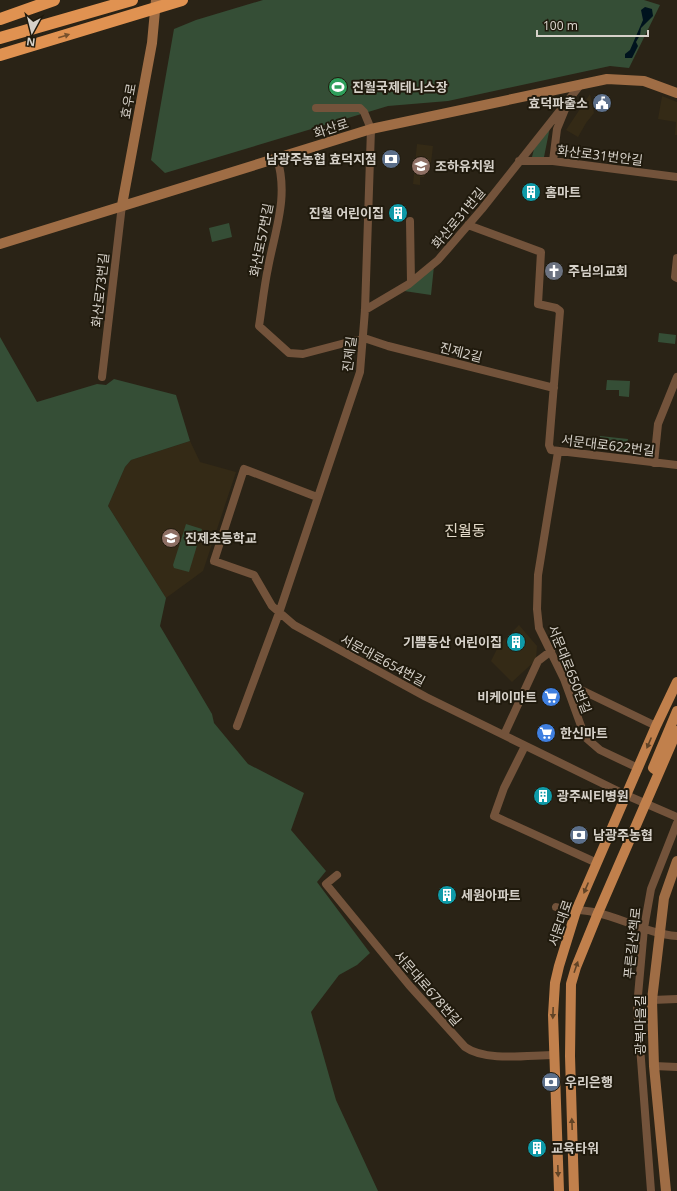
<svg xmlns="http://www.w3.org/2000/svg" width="677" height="1191" viewBox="0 0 677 1191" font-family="'Noto Sans','Noto Sans KR',sans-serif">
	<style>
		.built { fill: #342a16 }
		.green { fill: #354e36 }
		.water { fill: #00131e }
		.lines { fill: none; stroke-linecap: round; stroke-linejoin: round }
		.street { stroke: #73533b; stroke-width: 8 }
		.secondary { stroke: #9f6d45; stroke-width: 10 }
		.primary { stroke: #c1804c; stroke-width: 10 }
		.highway { stroke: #e09251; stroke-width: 12 }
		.oneway { fill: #76502c }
		.oneway2 { fill: #604326 }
		.labels { text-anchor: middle; stroke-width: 4; stroke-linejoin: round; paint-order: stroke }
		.poi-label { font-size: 13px; font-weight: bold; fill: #d6d1c9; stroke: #201a0d; text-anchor: start }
		.street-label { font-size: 13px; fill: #d6d1c9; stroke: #201a0d }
		.quarter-label { font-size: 15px; fill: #e3dac9; stroke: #201a0d }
	</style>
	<rect width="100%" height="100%" fill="#2a2316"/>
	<path class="built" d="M 590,94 L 594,113 L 586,123 L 578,137 L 566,130 Z
		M 662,96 L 677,102 L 677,135 L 675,135 L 676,122 L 658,119 Z
		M 417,144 L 433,146 L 431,163 L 428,163 L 424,177 L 420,177 L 420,185 L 413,184 Z
		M 190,441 L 200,462 L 236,472 L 203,571 L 166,598 L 108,506 L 125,467 L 131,460 Z
		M 519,625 L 537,646 L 536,660 L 512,682 L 491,661 L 499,645 Z"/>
	<path class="green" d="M 263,0 L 644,0 L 660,5 L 629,68 L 610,66 L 448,101 L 388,106 L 165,173 L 151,160 L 174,29 L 196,20 Z
		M 550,127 L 544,157 L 532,157 L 534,149 Z
		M 229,223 L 232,237 L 212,242 L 209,228 Z
		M 434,266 L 431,295 L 404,291 Z
		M 659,333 L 676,335 L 675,344 L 658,342 Z
		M 0,337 L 37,402 L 97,384 L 106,385 L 114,379 L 176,395 L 190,441 L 131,460 L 125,467 L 108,506 L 166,598 L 160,626 L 212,714 L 214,723 L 248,764 L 304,793 L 291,830 L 326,871 L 317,882 L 370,953 L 357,965 L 339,975 L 311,1012 L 336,1100 L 378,1191 L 0,1191 Z
		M 607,380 L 630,381 L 629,397 L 619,396 L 619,390 L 606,390 Z
		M 600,436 L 628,439 L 627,451 L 599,448 Z
		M 186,524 L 202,529 L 189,572 L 174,568 L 173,565 Z"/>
	<path class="water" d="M 645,7 L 652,9 L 653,16 L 641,28 L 640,35 L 636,42 L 638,46 L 632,58 L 625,58 L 625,54 L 630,50 L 643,20 L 641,10 Z"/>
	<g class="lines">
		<path class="street" d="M 277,158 C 289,197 275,230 268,268 C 264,287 262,307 259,326 L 289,353 L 303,354 L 364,338 L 388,346 L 554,388
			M 519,161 L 553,161 L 677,177
			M 553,161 L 557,129 L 566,107
			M 410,221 L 411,282
			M 468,225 L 541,252 L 538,304 L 556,308 L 560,311 L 549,445 L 551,450 L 677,465
			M 677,258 L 675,277 L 677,278
			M 365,310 L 409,284 L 438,260 L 482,209 L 581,84
			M 102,377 L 122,205
			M 558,452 L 538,575 L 537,609 L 539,628 L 564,679 L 585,737 L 600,750 L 638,768
			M 654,463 L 658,424 L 677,377
			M 317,497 L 244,469 L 214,561 L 254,575 L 272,606 L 294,625 L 426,697 L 626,795 L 677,817
			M 564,679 L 571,685 L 656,726
			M 237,726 L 279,613 L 360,372 L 365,310 L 371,129 L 364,112 L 360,108 L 316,108
			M 504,735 L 538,661 L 551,651
			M 525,746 L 504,788 L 494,816 L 597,863
			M 337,875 L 326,884 L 409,985 L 465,1047 C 486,1062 529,1055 554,1055
			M 556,907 C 569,911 581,909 593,912 C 621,917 648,934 677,936
			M 652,1000 L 677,999
			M 654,1066 L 677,1067
			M 651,1191 L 637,1007 L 644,928 L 651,889 L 677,823"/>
		<path class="secondary" d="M 122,205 L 152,43 L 156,0
			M 0,244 L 371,129 L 607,79 L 644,81 L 677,93
			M 666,1191 L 654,1066 L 652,1000 L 664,898 L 677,861"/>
		<path class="primary" d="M 659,767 L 656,770 L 653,768 L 677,711
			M 559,1191 L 553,1015 L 555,983 L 559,966 L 576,911 L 656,726 L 677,682
			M 574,1191 L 570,1056 L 571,984 L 576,967 L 598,913 L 677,731"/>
		<path class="highway" d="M 0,19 L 54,0
			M 0,38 L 132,0
			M 0,55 L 182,0"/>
	</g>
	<defs><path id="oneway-solid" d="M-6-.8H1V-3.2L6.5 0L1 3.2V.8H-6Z"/></defs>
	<use class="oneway" href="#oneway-solid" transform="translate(64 36) rotate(-17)"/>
	<g class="oneway2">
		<use href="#oneway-solid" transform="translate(649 743) rotate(113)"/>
		<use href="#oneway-solid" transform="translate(586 888) rotate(113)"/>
		<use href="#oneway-solid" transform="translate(576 967) rotate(-71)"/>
		<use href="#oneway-solid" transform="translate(553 1013) rotate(92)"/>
		<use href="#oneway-solid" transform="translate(572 1124) rotate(-92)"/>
		<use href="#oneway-solid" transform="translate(558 1171) rotate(88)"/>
	</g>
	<defs>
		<g id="stadium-disc" transform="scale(1)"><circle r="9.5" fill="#2e9e5b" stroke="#201a0d"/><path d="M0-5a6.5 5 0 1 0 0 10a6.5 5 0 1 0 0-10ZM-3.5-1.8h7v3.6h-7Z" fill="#fff"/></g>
		<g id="civic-disc" transform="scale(1)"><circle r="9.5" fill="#5c6f8a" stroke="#201a0d"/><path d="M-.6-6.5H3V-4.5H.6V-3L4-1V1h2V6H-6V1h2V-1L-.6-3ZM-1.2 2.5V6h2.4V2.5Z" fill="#fff"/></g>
		<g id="bank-disc" transform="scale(1)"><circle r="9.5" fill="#5c6f8a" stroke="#201a0d"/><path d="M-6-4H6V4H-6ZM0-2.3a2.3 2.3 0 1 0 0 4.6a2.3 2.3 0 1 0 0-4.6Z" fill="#fff"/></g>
		<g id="school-disc" transform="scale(1)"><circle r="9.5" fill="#8d6e63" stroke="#201a0d"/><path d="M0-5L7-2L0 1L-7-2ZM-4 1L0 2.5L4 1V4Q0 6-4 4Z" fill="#fff"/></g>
		<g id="building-disc" transform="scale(1)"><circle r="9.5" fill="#0f9aa8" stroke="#201a0d"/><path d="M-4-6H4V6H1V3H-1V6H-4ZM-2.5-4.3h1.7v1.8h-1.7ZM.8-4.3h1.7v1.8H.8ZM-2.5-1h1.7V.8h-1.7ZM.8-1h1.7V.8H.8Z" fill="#fff"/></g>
		<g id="church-disc" transform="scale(1)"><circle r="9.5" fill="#6b7280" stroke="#201a0d"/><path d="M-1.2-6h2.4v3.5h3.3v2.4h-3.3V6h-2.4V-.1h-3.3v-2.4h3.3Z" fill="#fff"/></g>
		<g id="supermarket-disc" transform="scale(1)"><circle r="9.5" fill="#3f7fe0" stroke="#201a0d"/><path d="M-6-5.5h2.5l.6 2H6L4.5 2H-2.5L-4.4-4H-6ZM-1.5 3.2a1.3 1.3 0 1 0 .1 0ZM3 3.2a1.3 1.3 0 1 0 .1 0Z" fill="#fff"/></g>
	</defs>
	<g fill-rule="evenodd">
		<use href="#stadium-disc" x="338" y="87"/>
		<use href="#civic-disc" x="602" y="103"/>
		<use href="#bank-disc" x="391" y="159"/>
		<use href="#school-disc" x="421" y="166"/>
		<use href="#building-disc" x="531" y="192"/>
		<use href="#building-disc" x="398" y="213"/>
		<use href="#church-disc" x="554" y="271"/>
		<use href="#school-disc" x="171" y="538"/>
		<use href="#building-disc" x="516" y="642"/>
		<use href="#supermarket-disc" x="551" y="697"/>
		<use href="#supermarket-disc" x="546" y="733"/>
		<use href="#building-disc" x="543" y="796"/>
		<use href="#bank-disc" x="579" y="835"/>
		<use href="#building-disc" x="447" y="895"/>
		<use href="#bank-disc" x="551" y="1082"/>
		<use href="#building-disc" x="537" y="1148"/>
	</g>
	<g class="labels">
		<g class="poi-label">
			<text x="352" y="92">진월국제테니스장</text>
			<text x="588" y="108" text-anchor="end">효덕파출소</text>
			<text x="377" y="164" text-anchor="end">남광주농협 효덕지점</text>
			<text x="435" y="171">조하유치원</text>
			<text x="545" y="197">홈마트</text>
			<text x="384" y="218" text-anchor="end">진월 어린이집</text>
			<text x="568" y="276">주님의교회</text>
			<text x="185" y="543">진제초등학교</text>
			<text x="502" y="647" text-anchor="end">기쁨동산 어린이집</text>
			<text x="537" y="702" text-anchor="end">비케이마트</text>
			<text x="560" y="738">한신마트</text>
			<text x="557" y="801">광주씨티병원</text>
			<text x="593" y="840">남광주농협</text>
			<text x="461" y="900">세원아파트</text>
			<text x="565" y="1087">우리은행</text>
			<text x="551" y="1153">교육타워</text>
		</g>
		<g class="street-label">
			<text transform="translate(128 101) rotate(-80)" y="5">효우로</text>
			<text transform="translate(331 128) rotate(-18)" y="5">화산로</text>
			<text transform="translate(600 155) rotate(7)" y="5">화산로31번안길</text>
			<text transform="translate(458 218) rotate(-50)" y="5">화산로31번길</text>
			<text transform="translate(261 240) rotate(-79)" y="5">화산로57번길</text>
			<text transform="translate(100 290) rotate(-84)" y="5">화산로73번길</text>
			<text transform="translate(461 352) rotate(14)" y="5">진제2길</text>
			<text transform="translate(349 354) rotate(-83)" y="5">진제길</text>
			<text transform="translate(608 445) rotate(7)" y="5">서문대로622번길</text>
			<text transform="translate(383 660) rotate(28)" y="5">서문대로654번길</text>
			<text transform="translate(570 669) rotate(68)" y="5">서문대로650번길</text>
			<text transform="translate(560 923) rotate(-71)" y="5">서문대로</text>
			<text transform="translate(632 943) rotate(-84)" y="5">푸른길산책로</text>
			<text transform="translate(428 988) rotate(49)" y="5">서문대로678번길</text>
			<text transform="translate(640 1025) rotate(-90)" y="5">광복마을길</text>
		</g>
		<g class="quarter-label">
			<text x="465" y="536">진월동</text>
		</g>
	</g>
	<g transform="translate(32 32) rotate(187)" stroke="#201a0d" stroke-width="3" paint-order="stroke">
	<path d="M0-3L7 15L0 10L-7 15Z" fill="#d6d1c9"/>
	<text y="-6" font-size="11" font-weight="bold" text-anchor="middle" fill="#d6d1c9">N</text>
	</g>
	<path d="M537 30v6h111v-6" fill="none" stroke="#d6d1c9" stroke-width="2"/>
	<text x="543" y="30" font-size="12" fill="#d6d1c9" stroke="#201a0d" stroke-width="3" paint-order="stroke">100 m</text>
</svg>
